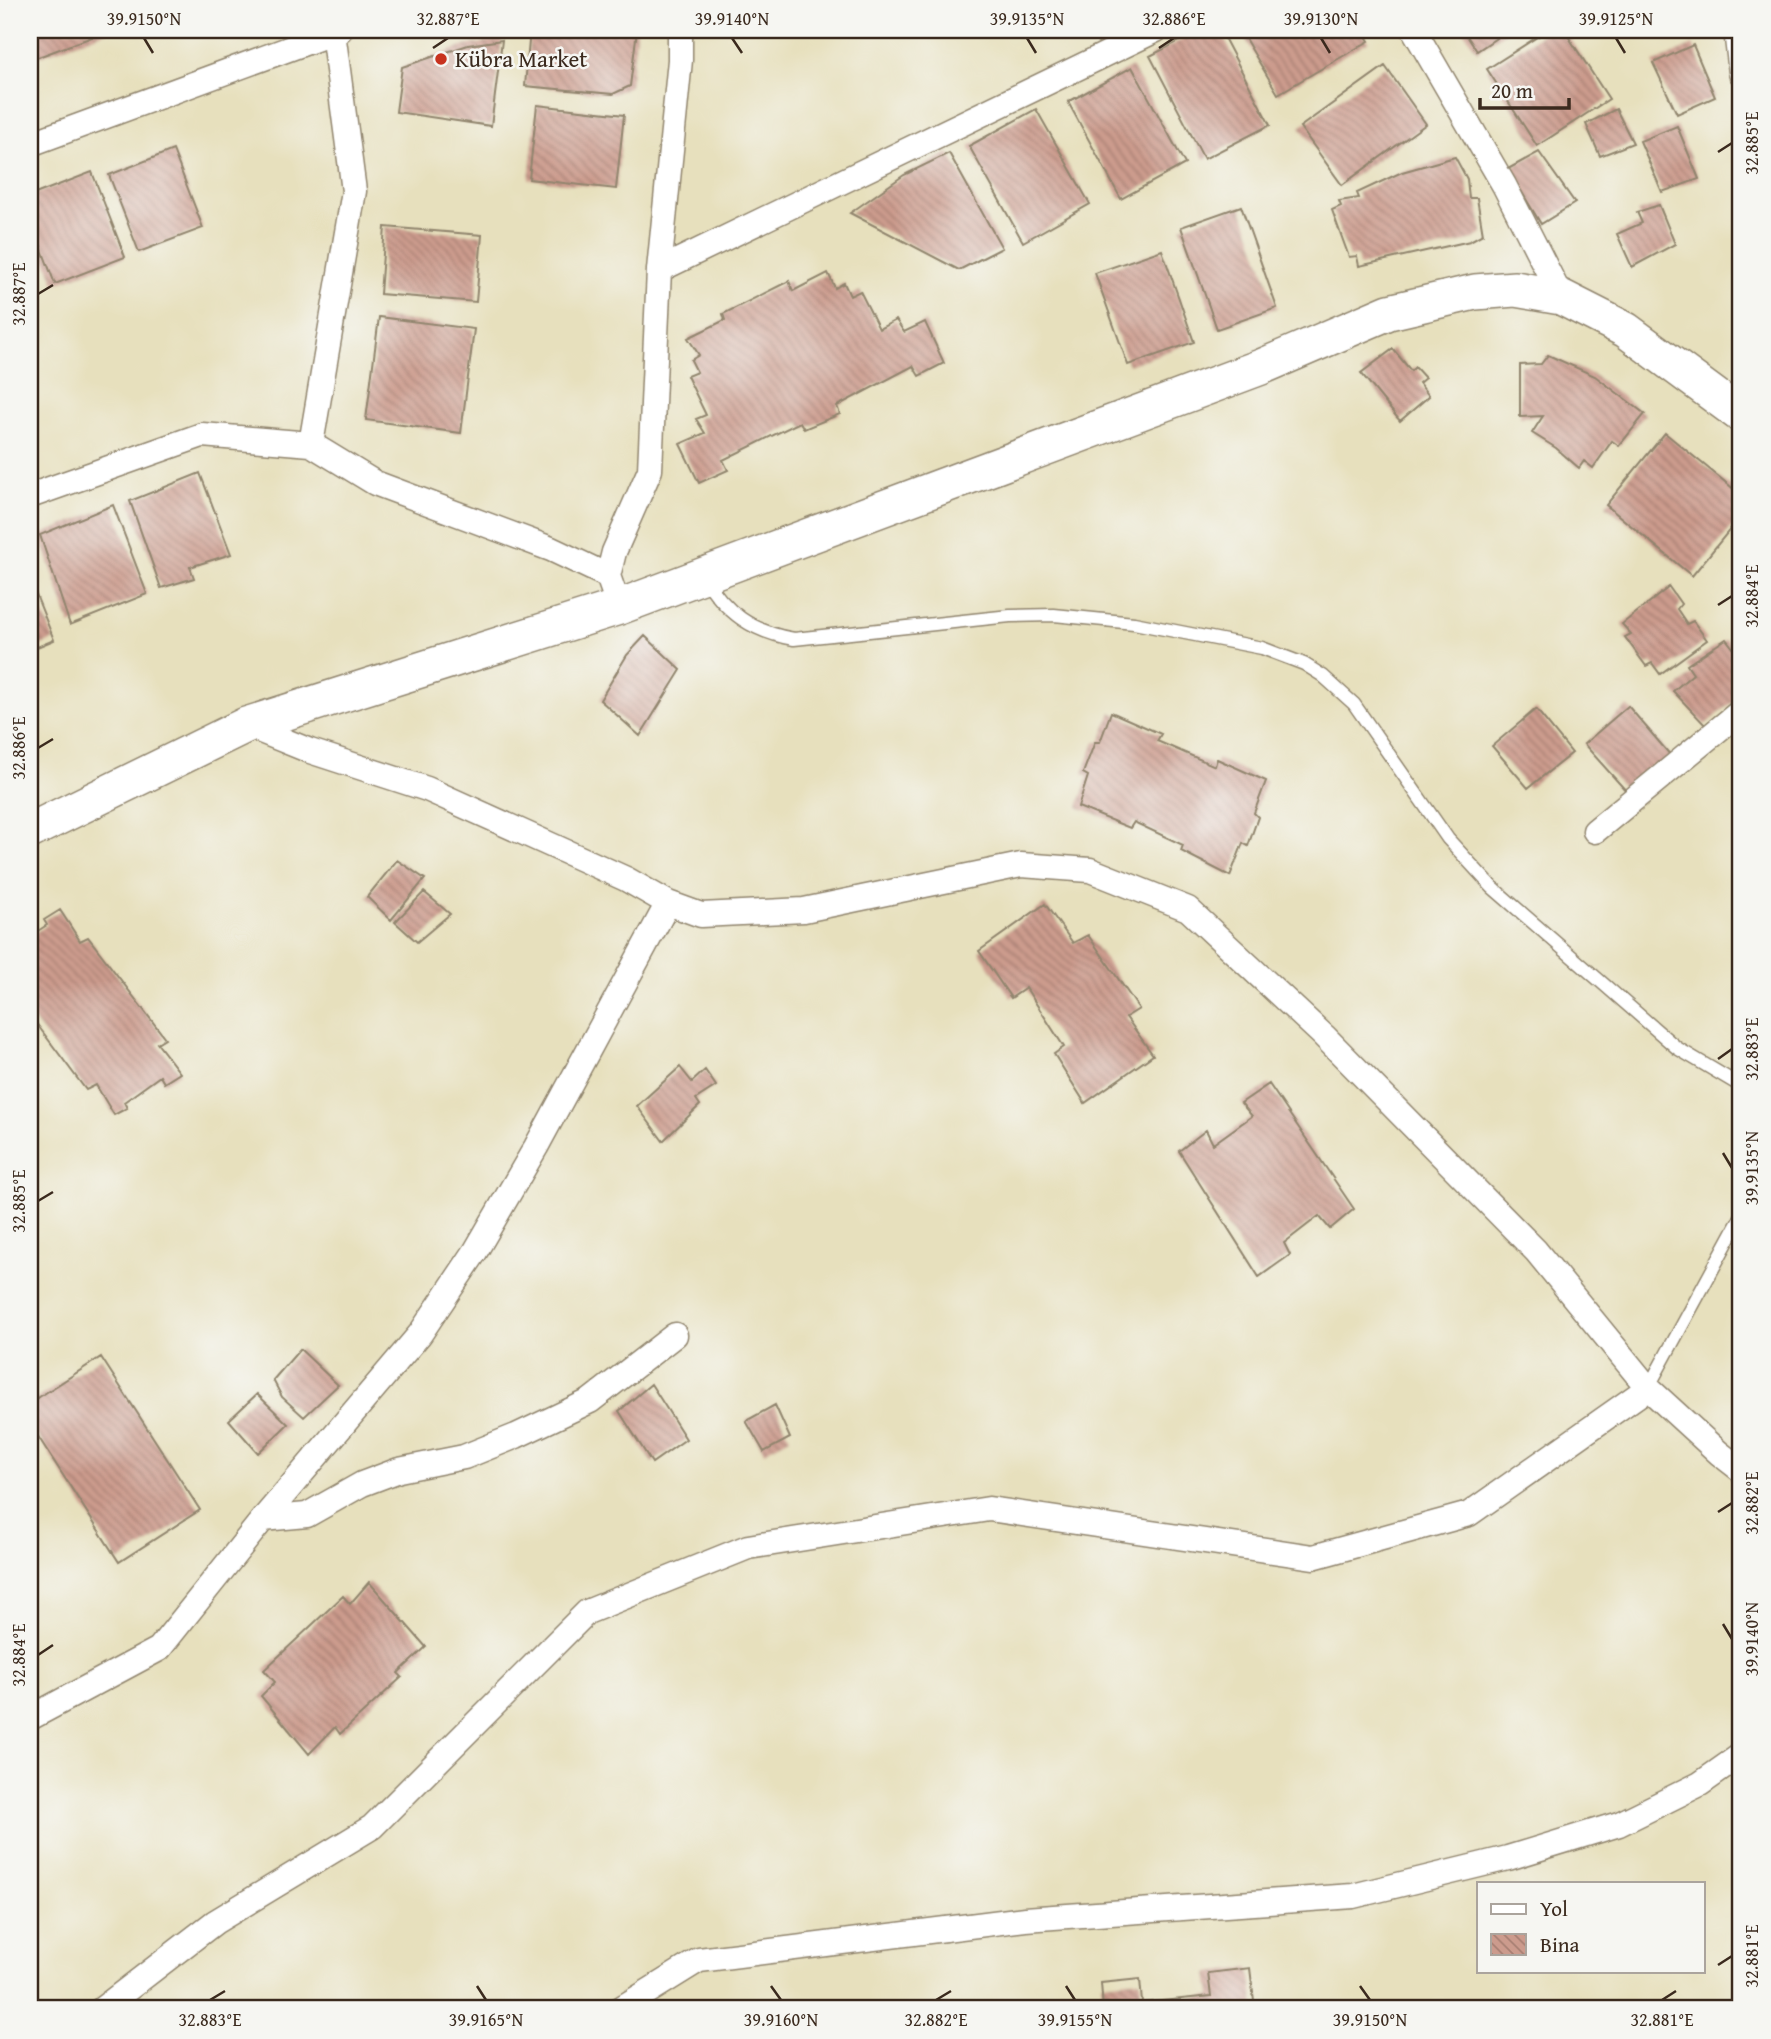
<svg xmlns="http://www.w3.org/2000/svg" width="1771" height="2039" viewBox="0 0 1771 2039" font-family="'Gentium Book Plus',serif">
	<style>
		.building { fill: url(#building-back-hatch) }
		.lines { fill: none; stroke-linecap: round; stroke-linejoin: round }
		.lane-casing { stroke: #91856e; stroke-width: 15 }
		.street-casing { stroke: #91856e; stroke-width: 27 }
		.secondary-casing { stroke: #91856e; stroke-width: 38 }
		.lane { stroke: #fff; stroke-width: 12 }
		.street { stroke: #fff; stroke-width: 24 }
		.secondary { stroke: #fff; stroke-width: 35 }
		.ticks { fill: none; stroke: #3b2a1e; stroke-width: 2.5 }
		.poi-dot { fill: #c8321e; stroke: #f6f6f2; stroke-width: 2.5 }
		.labels { text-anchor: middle; stroke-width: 5; stroke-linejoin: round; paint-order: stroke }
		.poi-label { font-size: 23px; fill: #3b2a1e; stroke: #f6f6f2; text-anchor: start }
		.neatline { fill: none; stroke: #3b2a1e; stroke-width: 2.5 }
		.ticks-label { font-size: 18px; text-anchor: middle; fill: #3b2a1e }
	</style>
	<defs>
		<pattern id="building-back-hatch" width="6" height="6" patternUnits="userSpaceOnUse" patternTransform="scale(1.75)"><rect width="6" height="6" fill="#cc9b8d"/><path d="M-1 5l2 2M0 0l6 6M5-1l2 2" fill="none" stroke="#a77f73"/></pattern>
	</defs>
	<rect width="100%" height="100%" fill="#f6f6f2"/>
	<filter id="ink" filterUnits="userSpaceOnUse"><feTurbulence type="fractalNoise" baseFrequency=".0143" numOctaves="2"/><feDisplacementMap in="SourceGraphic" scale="14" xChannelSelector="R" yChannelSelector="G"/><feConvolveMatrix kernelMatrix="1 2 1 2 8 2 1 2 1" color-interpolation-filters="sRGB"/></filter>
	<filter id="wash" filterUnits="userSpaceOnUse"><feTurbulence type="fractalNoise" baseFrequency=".00686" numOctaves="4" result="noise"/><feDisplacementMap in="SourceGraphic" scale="28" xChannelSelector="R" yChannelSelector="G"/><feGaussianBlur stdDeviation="1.57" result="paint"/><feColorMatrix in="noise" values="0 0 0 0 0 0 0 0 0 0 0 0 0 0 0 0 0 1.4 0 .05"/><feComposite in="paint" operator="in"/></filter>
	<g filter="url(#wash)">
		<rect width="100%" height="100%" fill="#e7e0bd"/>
		<g id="blocks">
			<path class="building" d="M 30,30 L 111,30 L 30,60 Z
				M 530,30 L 637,30 L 630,86 L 613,94 L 525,86 Z
				M 1201,30 L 1220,30 L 1270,125 L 1204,159 L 1150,56 Z
				M 1240,30 L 1362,30 L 1369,41 L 1278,94 Z
				M 1463,30 L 1508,30 L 1477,51 Z
				M 1548,30 L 1564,30 L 1609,99 L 1537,146 L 1487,69 Z
				M 502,40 L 491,126 L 396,112 L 402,67 L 468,45 Z
				M 1693,45 L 1715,97 L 1677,114 L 1653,63 Z
				M 1385,66 L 1426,124 L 1342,185 L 1300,127 Z
				M 1132,67 L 1185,164 L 1121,199 L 1068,102 Z
				M 537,105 L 624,115 L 616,189 L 529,179 Z
				M 1036,109 L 1090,204 L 1023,242 L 969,146 Z
				M 1616,109 L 1633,143 L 1600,156 L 1586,124 Z
				M 1677,126 L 1699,179 L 1662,192 L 1640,141 Z
				M 173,150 L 203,228 L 139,252 L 109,175 Z
				M 1539,152 L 1575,203 L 1541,224 L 1508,169 Z
				M 949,153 L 1002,248 L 959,270 L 850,213 L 904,175 Z
				M 1455,157 L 1467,179 L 1469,198 L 1477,198 L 1483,234 L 1470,241 L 1359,266 L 1357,256 L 1349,257 L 1332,210 L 1341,206 L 1339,201 L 1359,198 L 1357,193 L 1402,172 Z
				M 92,172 L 125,257 L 55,284 L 30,218 L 30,196 Z
				M 1659,205 L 1675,244 L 1632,267 L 1617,234 L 1642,223 L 1637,212 Z
				M 1241,206 L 1277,308 L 1217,329 L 1181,227 Z
				M 385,227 L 482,235 L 476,302 L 380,294 Z
				M 1162,250 L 1194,342 L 1128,365 L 1095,273 Z
				M 828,273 L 835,288 L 844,283 L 850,296 L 860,291 L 879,329 L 896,320 L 904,332 L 925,322 L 944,363 L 919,376 L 913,366 L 837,406 L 840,414 L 804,429 L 800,422 L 723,460 L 728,470 L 699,483 L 680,444 L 705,433 L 696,419 L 706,415 L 687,376 L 697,372 L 691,360 L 699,355 L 688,338 L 725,320 L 723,314 L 789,281 L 793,291 Z
				M 379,317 L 474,329 L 461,433 L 366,420 Z
				M 1393,349 L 1411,371 L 1415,367 L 1425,378 L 1419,383 L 1429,396 L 1400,421 L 1361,373 Z
				M 1548,355 L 1595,376 L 1645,414 L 1619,446 L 1612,441 L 1593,468 L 1584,461 L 1579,468 L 1556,448 L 1532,433 L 1543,416 L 1520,417 L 1520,365 L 1541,364 Z
				M 1665,433 L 1741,495 L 1741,516 L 1692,576 L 1606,505 Z
				M 200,473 L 231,554 L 190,567 L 194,578 L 161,588 L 130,501 Z
				M 113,505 L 147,594 L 70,625 L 40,535 Z
				M 30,580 L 54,640 L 30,650 Z
				M 1669,587 L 1681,604 L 1677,609 L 1687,624 L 1693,621 L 1707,640 L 1660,674 L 1652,663 L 1646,666 L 1625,637 L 1631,634 L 1622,624 Z
				M 645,636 L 681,670 L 640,736 L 600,700 L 627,655 Z
				M 1726,639 L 1741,658 L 1741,695 L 1705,725 L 1673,691 L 1693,674 L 1687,665 Z
				M 1628,706 L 1672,757 L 1628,793 L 1584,744 Z
				M 1536,709 L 1572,753 L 1528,788 L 1492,746 Z
				M 1111,712 L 1161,734 L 1157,741 L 1215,766 L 1217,759 L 1266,781 L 1254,813 L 1258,817 L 1248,846 L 1243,843 L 1230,876 L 1181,851 L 1183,845 L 1134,822 L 1130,828 L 1078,807 L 1088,776 L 1083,773 L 1095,742 L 1100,742 Z
				M 397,860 L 425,879 L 391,920 L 367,897 Z
				M 424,892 L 450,914 L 417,942 L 395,922 Z
				M 1045,904 L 1073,943 L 1088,935 L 1139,1009 L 1126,1017 L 1153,1055 L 1085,1103 L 1054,1054 L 1064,1047 L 1026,988 L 1011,998 L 979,951 Z
				M 60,910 L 80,941 L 88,937 L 165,1038 L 157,1043 L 180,1073 L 164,1083 L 160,1076 L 124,1102 L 127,1108 L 114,1115 L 96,1085 L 86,1090 L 30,1015 L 30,936 L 47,925 L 44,920 Z
				M 680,1067 L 692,1082 L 705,1070 L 716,1086 L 696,1099 L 700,1105 L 663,1141 L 637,1106 Z
				M 1269,1084 L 1354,1209 L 1330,1229 L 1319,1216 L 1284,1243 L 1290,1255 L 1259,1277 L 1179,1151 L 1206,1130 L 1213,1144 L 1252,1116 L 1241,1103 Z
				M 300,1349 L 338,1385 L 304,1417 L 282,1397 L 273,1380 Z
				M 101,1357 L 200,1510 L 119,1562 L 30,1424 L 30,1403 Z
				M 651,1384 L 686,1439 L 652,1463 L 619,1411 Z
				M 257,1394 L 288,1424 L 258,1453 L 229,1420 Z
				M 775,1405 L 790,1438 L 764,1452 L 746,1421 Z
				M 369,1582 L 426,1647 L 398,1673 L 402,1677 L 340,1734 L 335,1727 L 309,1754 L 261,1696 L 275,1682 L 264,1670 L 343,1596 L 350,1604 Z
				M 1250,1968 L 1255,2009 L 1103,2009 L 1101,1983 L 1140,1979 L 1142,2003 L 1211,1996 L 1208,1973 Z"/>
		</g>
	</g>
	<g filter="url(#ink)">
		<use href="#blocks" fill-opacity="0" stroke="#91856e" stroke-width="2"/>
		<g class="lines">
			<g class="lane-casing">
				<path id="lane" d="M 704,576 C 725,613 753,632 794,639 L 1010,616 L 1054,615 L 1134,623 L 1262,648 L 1304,664 L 1323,676 L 1354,704 L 1448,839 L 1492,887 L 1677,1048 L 1741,1086
					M 1648,1388 L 1741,1217"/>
			</g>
			<g class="street-casing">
				<path id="street" d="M 1414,30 L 1504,185 L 1561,297
					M 1736,30 L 1741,73
					M 30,144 L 340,30
					M 659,270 L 1156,30
					M 311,444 L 354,191 L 333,32
					M 30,496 L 202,435 L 311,444 L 375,483 L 551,549 L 608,576 L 619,607
					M 608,576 L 614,552 L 650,470 L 659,270 L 680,60 L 680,30
					M 246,725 L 310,751 L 427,789 L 626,879 L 668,903 L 701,915 L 804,910 L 1021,865 L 1090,870 L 1188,909 L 1324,1036 L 1536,1251 L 1648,1388 L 1719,1453 L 1741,1470
					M 1595,831 L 1741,711
					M 263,1519 L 307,1515 L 362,1484 L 399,1470 L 464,1457 L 516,1436 L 590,1401 L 675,1335
					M 30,1718 L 159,1649 L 263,1519 L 420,1334 L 475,1252 L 536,1147 L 668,903
					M 102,2009 L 215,1922 L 372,1827 L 587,1612 L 748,1547 L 989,1509 L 1313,1557 L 1469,1514 L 1648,1388
					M 620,2009 L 699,1960 L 1025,1919 L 1353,1896 L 1508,1858 L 1619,1824 L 1700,1784 L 1741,1755"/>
			</g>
			<g class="secondary-casing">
				<path id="secondary" d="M 30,831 L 246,725 L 619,607 L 1261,367 L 1389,312 L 1475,292 L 1515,289 L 1561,297 L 1626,330 L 1741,415"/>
			</g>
			<use href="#lane" class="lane"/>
			<use href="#street" class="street"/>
			<use href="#secondary" class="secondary"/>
		</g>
	</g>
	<path class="ticks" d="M 144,38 L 153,53M 732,38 L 742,53M 1027,38 L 1036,53M 1321,38 L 1330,53M 1616,38 L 1625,53M 433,48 L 448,38M 1159,48 L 1174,38M 1718,152 L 1732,143M 38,294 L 53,285M 1718,605 L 1732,596M 38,748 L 53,739M 1718,1059 L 1732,1049M 1723,1153 L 1732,1168M 38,1201 L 53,1192M 1718,1512 L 1732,1503M 1723,1624 L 1732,1639M 38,1655 L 53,1645M 1718,1965 L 1732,1956M 477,1986 L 486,2000M 771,1986 L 781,2000M 1066,1986 L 1075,2000M 1360,1986 L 1370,2000M 210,2000 L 225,1991M 936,2000 L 951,1991M 1662,2000 L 1676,1991"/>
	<circle class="poi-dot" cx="441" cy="59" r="7"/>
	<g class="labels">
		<g class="poi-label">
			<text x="455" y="67">Kübra Market</text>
		</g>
	</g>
	<rect width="1771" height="2039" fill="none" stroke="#f6f6f2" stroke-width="77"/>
	<rect x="1477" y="1882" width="228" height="91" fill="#f6f6f2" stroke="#aba49d" stroke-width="2"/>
	<rect x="1491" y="1904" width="35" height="10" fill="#ffffff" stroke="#aba49d" stroke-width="2"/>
	<text x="1540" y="1916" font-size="21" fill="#3b2a1e">Yol</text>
	<rect x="1491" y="1934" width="35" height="21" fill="url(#building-back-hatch)" stroke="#aba49d" stroke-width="2"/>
	<text x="1540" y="1952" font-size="21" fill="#3b2a1e">Bina</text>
	<path d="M1480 98v10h89v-10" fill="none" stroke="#3b2a1e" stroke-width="3.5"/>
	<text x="1491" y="98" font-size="21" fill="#3b2a1e" stroke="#f6f6f2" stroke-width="5" paint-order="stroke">20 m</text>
	<rect x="38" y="38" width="1694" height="1962" class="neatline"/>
	<g class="ticks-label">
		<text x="144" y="25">39.9150°N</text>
		<text x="448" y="25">32.887°E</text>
		<text x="732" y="25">39.9140°N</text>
		<text x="1027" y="25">39.9135°N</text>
		<text x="1174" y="25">32.886°E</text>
		<text x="1321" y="25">39.9130°N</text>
		<text x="1616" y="25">39.9125°N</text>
		<text transform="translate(1752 143) rotate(-90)" y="6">32.885°E</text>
		<text transform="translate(19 294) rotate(-90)" y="6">32.887°E</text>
		<text transform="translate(1752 596) rotate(-90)" y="6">32.884°E</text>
		<text transform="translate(19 748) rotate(-90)" y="6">32.886°E</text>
		<text transform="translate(1752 1049) rotate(-90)" y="6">32.883°E</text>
		<text transform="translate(1752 1168) rotate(-90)" y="6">39.9135°N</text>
		<text transform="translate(19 1201) rotate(-90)" y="6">32.885°E</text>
		<text transform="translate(1752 1503) rotate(-90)" y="6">32.882°E</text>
		<text transform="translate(1752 1639) rotate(-90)" y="6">39.9140°N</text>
		<text transform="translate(19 1655) rotate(-90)" y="6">32.884°E</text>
		<text transform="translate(1752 1956) rotate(-90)" y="6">32.881°E</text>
		<text x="210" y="2026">32.883°E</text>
		<text x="486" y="2026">39.9165°N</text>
		<text x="781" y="2026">39.9160°N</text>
		<text x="936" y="2026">32.882°E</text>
		<text x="1075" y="2026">39.9155°N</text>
		<text x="1370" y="2026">39.9150°N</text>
		<text x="1662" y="2026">32.881°E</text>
	</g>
</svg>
